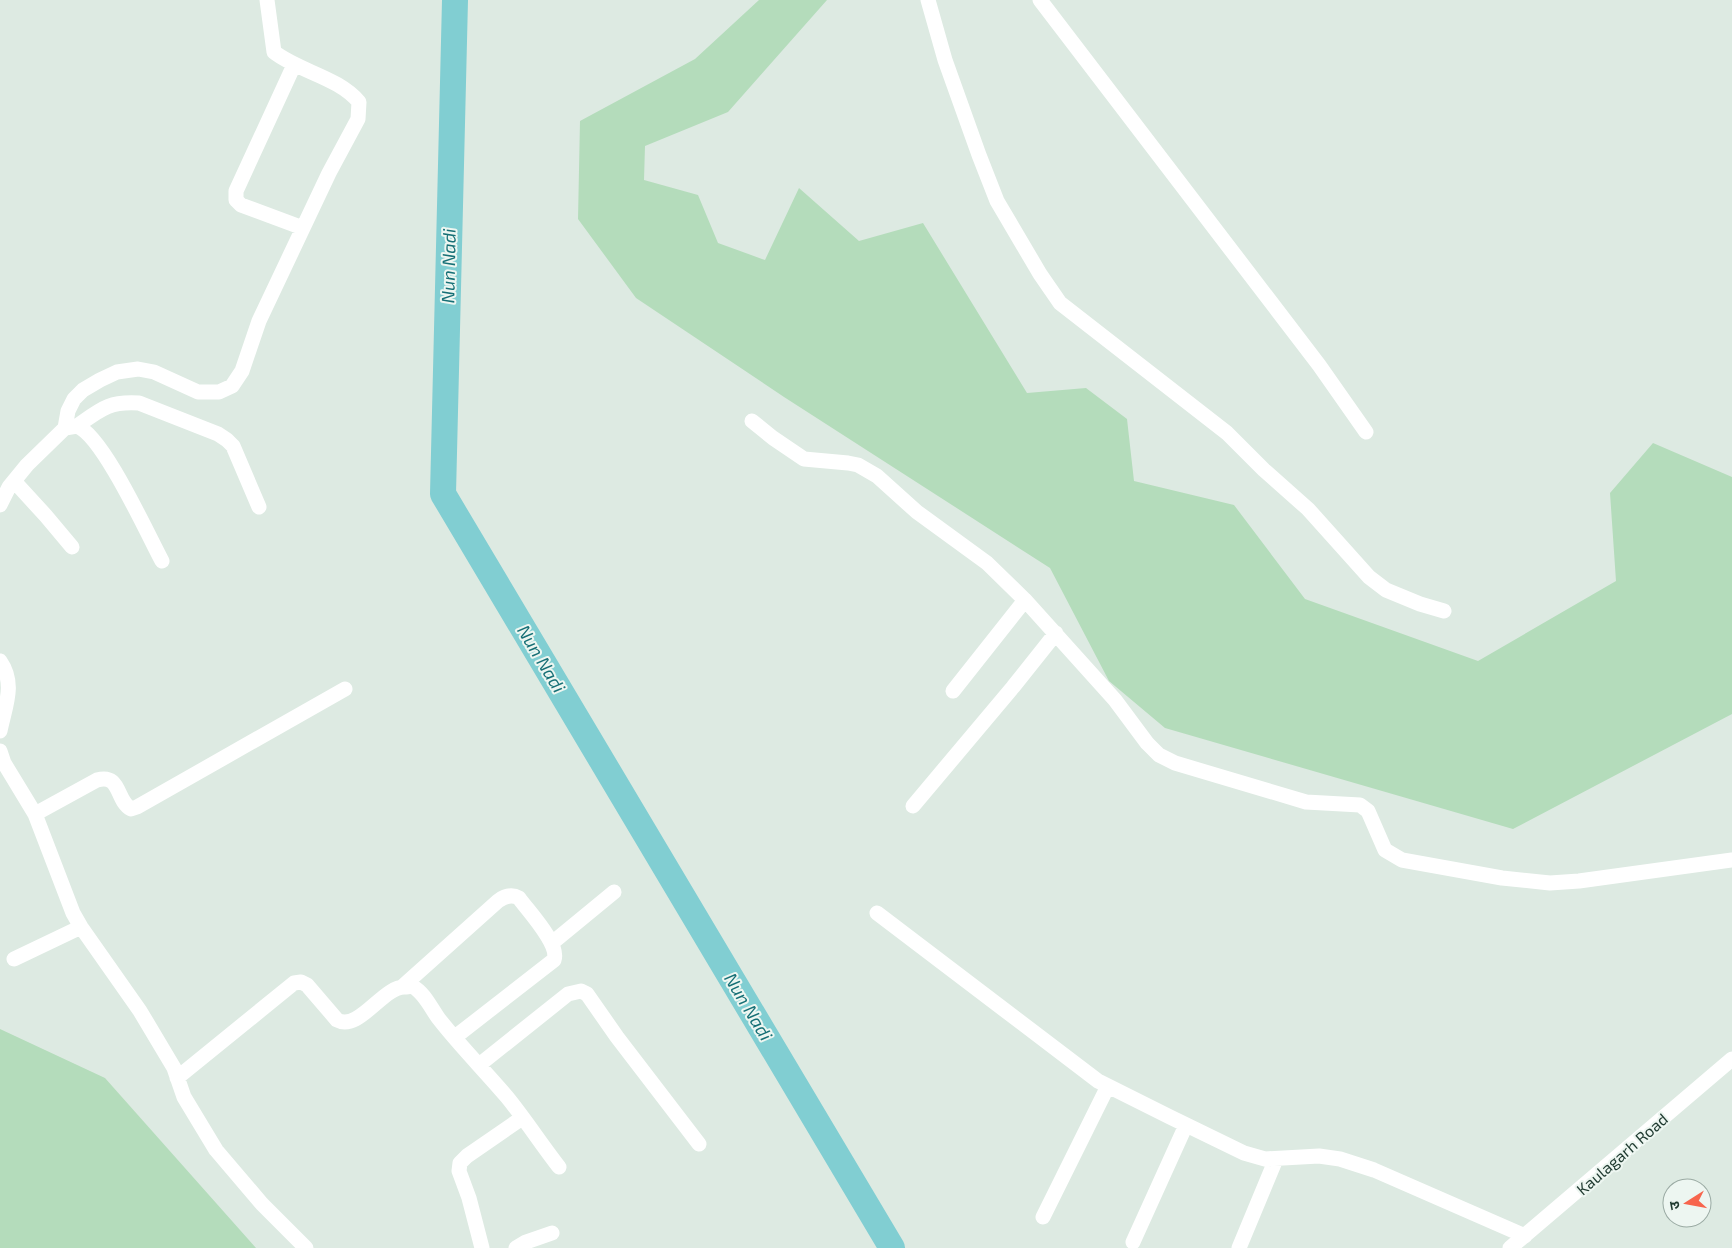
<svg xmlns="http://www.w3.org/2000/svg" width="1732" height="1248" viewBox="0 0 1732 1248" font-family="'Exo 2','Noto Sans Devanagari',sans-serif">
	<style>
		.green { fill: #b4dcbb }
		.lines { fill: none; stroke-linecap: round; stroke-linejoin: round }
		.river { stroke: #81ced2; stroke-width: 26 }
		.minor { stroke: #fff; stroke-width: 15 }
		.labels { text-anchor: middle; stroke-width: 4; stroke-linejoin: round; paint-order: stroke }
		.street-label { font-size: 16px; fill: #1e392f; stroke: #edf6f1 }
		.water-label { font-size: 18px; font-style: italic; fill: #177076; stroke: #edf6f1 }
	</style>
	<rect width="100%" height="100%" fill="#ddeae2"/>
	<path class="green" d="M 759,0 L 827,0 L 728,112 L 645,146 L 644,180 L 698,195 L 718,243 L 765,260 L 799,188 L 859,241 L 923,223 L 1027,393 L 1086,388 L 1127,419 L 1134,481 L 1234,505 L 1305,599 L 1478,661 L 1616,581 L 1610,493 L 1653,443 L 1732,477 L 1732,714 L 1513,829 L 1165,728 L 1109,681 L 1050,568 L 784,397 L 636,298 L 578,219 L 580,121 L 695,59 Z
		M 0,1029 L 105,1078 L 256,1248 L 0,1248 Z"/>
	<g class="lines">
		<path class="river" d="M 455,0 L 443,494 L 892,1248"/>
		<path class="minor" d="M 928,0 L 945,60 L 979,155 L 997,201 L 1040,274 L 1060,303 L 1227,433 L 1264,470 L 1308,509 L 1369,577 L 1386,590 L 1420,604 L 1444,611
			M 1040,0 L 1319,365 L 1366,432
			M 294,65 L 236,191 L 236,200 L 241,205 L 303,228
			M 752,421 L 773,438 L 804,459 L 848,463 L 858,465 L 877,476 L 917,512 L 987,563 L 1025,600 L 1115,700 L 1147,743 L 1159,755 L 1175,763 L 1306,802 L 1360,805 L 1368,811 L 1385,850 L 1402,860 L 1502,878 L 1550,883 L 1579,881 L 1732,860
			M 77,426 C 101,409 109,401 139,403 L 218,434 L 227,440 L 233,446 L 259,507
			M 65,428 L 68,411 L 74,399 L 83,390 L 100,380 L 117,372 L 138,369 L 154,372 L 198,392 L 219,392 L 232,386 L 242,371 L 259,321 L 329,173 L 358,119 L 359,102 C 338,77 300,72 274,52 L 267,0
			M 14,481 L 46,516 L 72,547
			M 0,505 L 9,487 L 27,465 L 65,428 L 77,426 C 103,436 147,533 162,561
			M 0,661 C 16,684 5,706 0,731
			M 953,691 L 1025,600
			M 0,751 L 4,763 L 35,814 L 73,913 L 81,927 L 140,1011 L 174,1068 L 184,1097 L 216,1150 L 262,1204 L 306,1248
			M 913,806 L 1013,687 L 1056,633
			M 35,814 L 97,780 C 121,773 116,801 131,809 L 137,807 L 345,689
			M 877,913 L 1098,1081 L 1170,1117 L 1244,1153 L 1265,1159 L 1319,1156 L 1340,1159 L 1374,1170 L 1525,1236
			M 552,943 L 614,892
			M 14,959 L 81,927
			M 403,986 L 498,901 C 505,896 512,894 519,898 C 528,911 560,944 554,960 L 455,1037
			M 479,1065 L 568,994 L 581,991 L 587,994 L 617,1037 L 699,1144
			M 177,1078 L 294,983 L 301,982 L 307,985 L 337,1020 C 359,1032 383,986 405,987 C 408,987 410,986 413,987 C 424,992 432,1010 439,1019 C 460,1046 485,1071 507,1097 C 525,1119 541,1144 559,1167
			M 1043,1217 L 1108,1086
			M 1133,1242 L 1186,1125
			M 482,1248 L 469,1198 L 459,1171 L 460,1163 L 467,1156 L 522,1118
			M 516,1248 L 526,1242 L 552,1233
			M 1239,1248 L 1276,1159
			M 1510,1248 L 1732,1059"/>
	</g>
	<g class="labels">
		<g class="street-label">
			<text transform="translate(1622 1154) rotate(-41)" y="6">Kaulagarh Road</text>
		</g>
		<g class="water-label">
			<text transform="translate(449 266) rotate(-89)" y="6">Nun Nadi</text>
			<text transform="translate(541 659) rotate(59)" y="6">Nun Nadi</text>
			<text transform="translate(748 1007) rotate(59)" y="6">Nun Nadi</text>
		</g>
	</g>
	<g transform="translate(1687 1203) rotate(259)"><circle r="24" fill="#edf6f1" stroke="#9aaaa3"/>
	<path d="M0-4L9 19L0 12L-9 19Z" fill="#f7654d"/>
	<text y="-8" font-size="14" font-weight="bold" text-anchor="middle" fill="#1e392f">उ</text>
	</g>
</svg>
